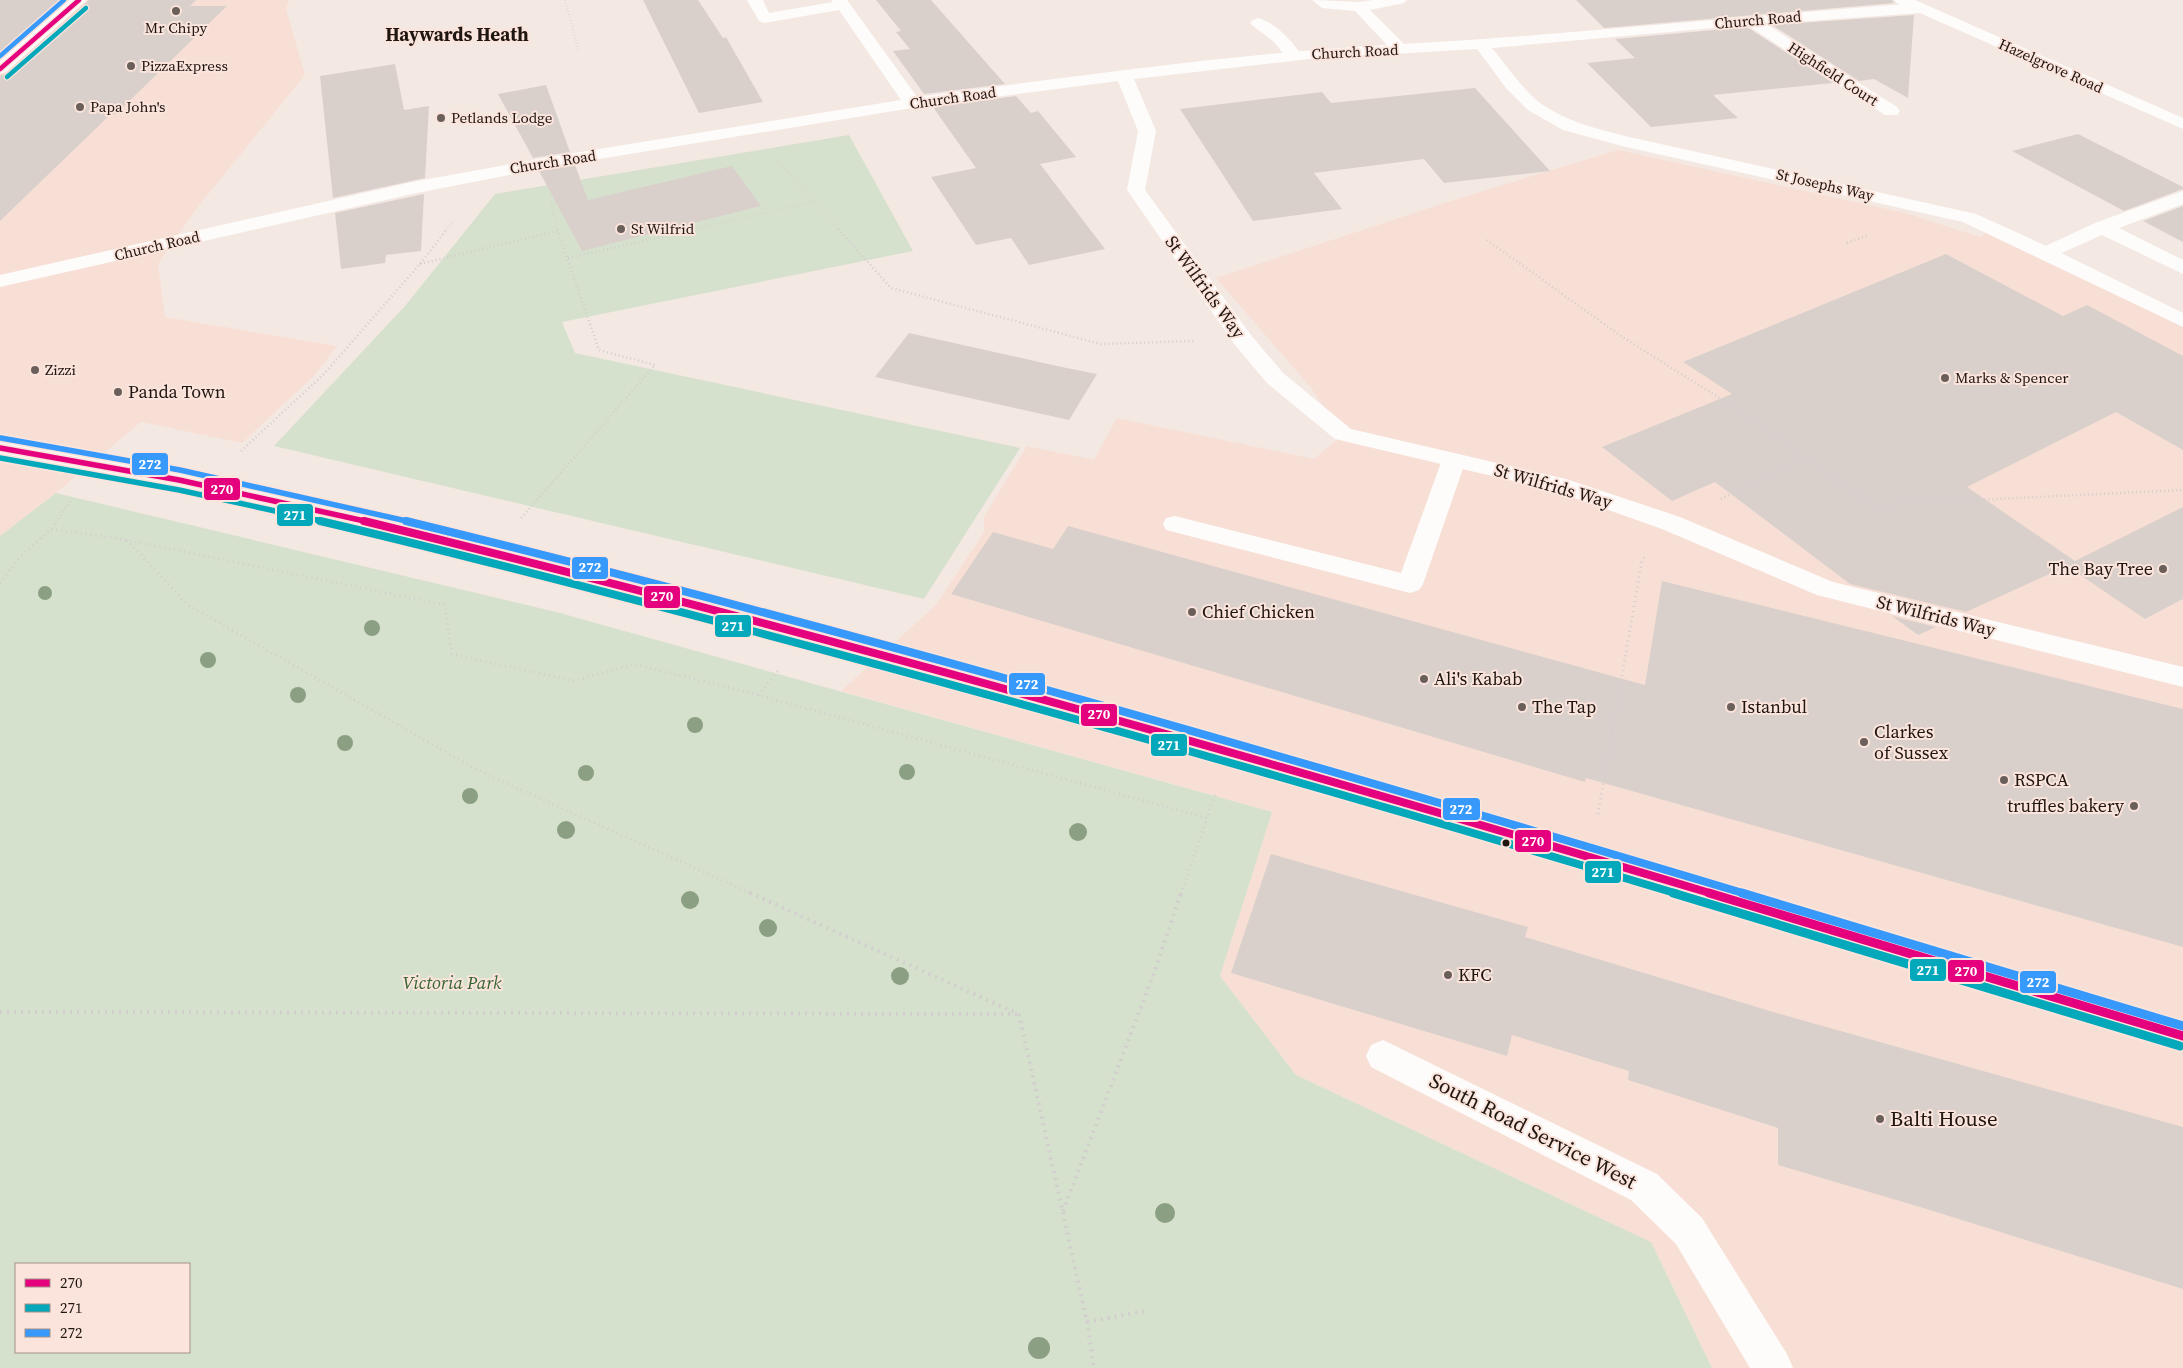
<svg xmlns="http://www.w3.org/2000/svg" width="2183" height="1368" viewBox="0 0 2183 1368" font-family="'Source Serif 4',serif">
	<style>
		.built { fill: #f8dfd5 }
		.green { fill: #d6e1cd; fill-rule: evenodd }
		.building { fill: #dad0cb }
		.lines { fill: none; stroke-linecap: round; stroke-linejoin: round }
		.path-far3 { stroke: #d1cecc; stroke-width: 2; stroke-dasharray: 0.5 2.5; stroke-linecap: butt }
		.path-far2 { stroke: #d1cecc; stroke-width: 2.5; stroke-dasharray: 1 3; stroke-linecap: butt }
		.path-far1 { stroke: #d1cecc; stroke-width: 3; stroke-dasharray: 1 4; stroke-linecap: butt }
		.path { stroke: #d1cecc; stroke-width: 4; stroke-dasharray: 2 5; stroke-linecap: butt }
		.lane { fill: #fdfcfb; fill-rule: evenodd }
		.street { fill: #fdfcfb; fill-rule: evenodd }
		.secondary { fill: #fdfcfb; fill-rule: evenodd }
		.bus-1-far3-casing { stroke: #fbe4db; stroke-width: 7 }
		.bus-1-far2-casing { stroke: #fbe4db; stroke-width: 9 }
		.bus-1-far1-casing { stroke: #fbe4db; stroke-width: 11 }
		.bus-1-casing { stroke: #fbe4db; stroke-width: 13 }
		.bus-2-far3-casing { stroke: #fbe4db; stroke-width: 7 }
		.bus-2-far2-casing { stroke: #fbe4db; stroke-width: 9 }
		.bus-2-far1-casing { stroke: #fbe4db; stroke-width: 11 }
		.bus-2-casing { stroke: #fbe4db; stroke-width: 13 }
		.bus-3-far3-casing { stroke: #fbe4db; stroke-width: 7 }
		.bus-3-far2-casing { stroke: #fbe4db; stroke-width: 9 }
		.bus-3-far1-casing { stroke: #fbe4db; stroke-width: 11 }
		.bus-3-casing { stroke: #fbe4db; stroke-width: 13 }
		.bus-1-far3 { stroke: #e5007d; stroke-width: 4.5 }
		.bus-1-far2 { stroke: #e5007d; stroke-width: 5.5 }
		.bus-1-far1 { stroke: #e5007d; stroke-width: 8 }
		.bus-1 { stroke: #e5007d; stroke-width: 9 }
		.bus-2-far3 { stroke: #03a8ba; stroke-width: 4.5 }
		.bus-2-far2 { stroke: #03a8ba; stroke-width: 5.5 }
		.bus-2-far1 { stroke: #03a8ba; stroke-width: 8 }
		.bus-2 { stroke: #03a8ba; stroke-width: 9 }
		.bus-3-far3 { stroke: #3799fb; stroke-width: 4.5 }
		.bus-3-far2 { stroke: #3799fb; stroke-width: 5.5 }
		.bus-3-far1 { stroke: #3799fb; stroke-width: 8 }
		.bus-3 { stroke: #3799fb; stroke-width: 9 }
		.tree { fill: #8b9f82 }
		.poi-dot { fill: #6a5f5a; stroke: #fbe4db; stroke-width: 2 }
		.bus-dot { fill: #1f1511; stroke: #fbe4db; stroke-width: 2 }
		.labels { text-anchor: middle; stroke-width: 4; stroke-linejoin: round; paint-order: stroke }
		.far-street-label { font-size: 15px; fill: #1f1511; stroke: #fbe4db }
		.far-poi-label { font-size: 15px; fill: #1f1511; stroke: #fbe4db; text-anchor: start }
		.street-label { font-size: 18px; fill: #1f1511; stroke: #fbe4db }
		.poi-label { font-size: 18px; fill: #1f1511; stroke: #fbe4db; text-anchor: start }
		.park-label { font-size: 18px; font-style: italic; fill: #356433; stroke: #fbe4db }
		.far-district-label { font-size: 19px; font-weight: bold; fill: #1f1511; stroke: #fbe4db }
		.near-poi-label { font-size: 21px; fill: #1f1511; stroke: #fbe4db; text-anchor: start }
		.near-street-label { font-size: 21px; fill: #1f1511; stroke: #fbe4db }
		.line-badge { stroke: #fbe4db; stroke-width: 2 }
		.badge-label { font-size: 14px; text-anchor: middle; font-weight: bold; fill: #fff }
	</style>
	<rect width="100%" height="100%" fill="#f4e8e2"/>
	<path class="built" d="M 0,0 L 289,0 L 286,9 L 305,75 L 197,208 L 158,264 L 165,317 L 337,346 L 314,376 L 242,443 L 141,422 L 56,493 L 0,536 Z
		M 1618,150 L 1905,213 L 1980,237 L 1992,229 L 2183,321 L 2183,1368 L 1712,1368 L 1651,1242 L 1296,1075 L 1220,976 L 1272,812 L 841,691 L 936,605 L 984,532 L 984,517 L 1027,446 L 1094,460 L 1117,418 L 1314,459 L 1342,435 L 1312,389 L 1216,278 L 1457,199 Z"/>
	<path class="green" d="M 849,135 L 913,251 L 562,322 L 575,353 L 1020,448 L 924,599 L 274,446 L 405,306 L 495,194 Z
		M 56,493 L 560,613 L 1272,812 L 1220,976 L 1296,1075 L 1651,1242 L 1712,1368 L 0,1368 L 0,536 ZM 16,1264 L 189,1264 L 189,1352 L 16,1352 Z"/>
	<path class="building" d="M 0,0 L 67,0 L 0,59 Z
		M 89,0 L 196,0 L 190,6 L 227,6 L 116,114 L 110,115 L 0,221 L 0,76 L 7,73 Z
		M 643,0 L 698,0 L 723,38 L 726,37 L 763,102 L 699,113 Z
		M 876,0 L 931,0 L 1005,84 L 924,94 L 893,51 L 910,49 L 896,32 L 901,31 Z
		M 1576,0 L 1892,0 L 1894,3 L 1604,28 Z
		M 1914,15 L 1908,98 L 1874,79 L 1859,81 L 1772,25 Z
		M 1747,27 L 1833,83 L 1713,95 L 1738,118 L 1651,127 L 1587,63 L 1635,58 L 1615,39 Z
		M 395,64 L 404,110 L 429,106 L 425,178 L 333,198 L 320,76 Z
		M 546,85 L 570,152 L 533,158 L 498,94 Z
		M 1475,88 L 1550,171 L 1444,183 L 1424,159 L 1314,173 L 1342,209 L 1253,221 L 1180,109 L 1322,92 L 1331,103 Z
		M 1016,96 L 1031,113 L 1038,111 L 1076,157 L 1040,164 L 1105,249 L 1029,265 L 1011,238 L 976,245 L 931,177 L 976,168 L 933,107 Z
		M 2078,134 L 2183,187 L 2183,189 L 2124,211 L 2012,151 Z
		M 575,165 L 588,200 L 732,166 L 761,206 L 582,251 L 539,171 Z
		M 424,194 L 421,251 L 386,255 L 385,263 L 341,269 L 335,213 Z
		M 2183,206 L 2183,242 L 2143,221 Z
		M 1946,254 L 2063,316 L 2087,305 L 2183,356 L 2183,450 L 2116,412 L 1967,487 L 2075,561 L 2183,507 L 2183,599 L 2145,619 L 2067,566 L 1966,612 L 1850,584 L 1715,482 L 1672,501 L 1602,447 L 1732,394 L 1683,362 Z
		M 909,333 L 1057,366 L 1097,374 L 1069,420 L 875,377 Z
		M 1068,526 L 1645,685 L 1662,581 L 2183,709 L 2183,947 L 1586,778 L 1585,782 L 951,594 L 993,532 L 1053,549 Z
		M 1892,616 L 1936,627 L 1918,635 Z
		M 1271,854 L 1528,927 L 1525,937 L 1780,1014 L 2183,1127 L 2183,1289 L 1920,1207 L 1778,1165 L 1778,1128 L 1628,1080 L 1629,1071 L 1512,1035 L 1507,1056 L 1231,973 Z"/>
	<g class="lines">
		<path class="path-far3" d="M 565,0 L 579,52
			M 779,162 L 839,230
			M 551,200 L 557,230
			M 446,230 L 455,219
			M 691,230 L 814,202"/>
		<path class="path-far2" d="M 838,229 L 891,288 L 1101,344 L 1194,341
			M 1487,240 L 1621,336 L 1721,399 L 1872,505 L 2183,490
			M 1847,243 L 1868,235
			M 568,258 L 697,229
			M 420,264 L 557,231
			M 241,451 L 324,374 L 420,264 L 447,229
			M 1721,499 L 1805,458
			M 521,518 L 655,365 L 599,350 L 557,229
			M 56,522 L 72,499"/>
		<path class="path-far1" d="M 51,529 L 127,540 L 445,605 L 452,654 L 574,681 L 634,664 L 758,695 L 1207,818 L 1216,793
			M 127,540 L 188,605 L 481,772 L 753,894
			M 0,583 L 19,558 L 51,529 L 57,521
			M 758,695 L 778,671
			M 1598,814 L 1642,560 L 1645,557
			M 1181,894 L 1207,818"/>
		<path class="path" d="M 750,893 L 1016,1013
			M 0,1012 L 1019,1014
			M 1019,1014 L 1087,1322 L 1094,1368
			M 1063,1211 L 1154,973 L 1181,893
			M 1087,1322 L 1145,1311"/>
		<path class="lane" d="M 1258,18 C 1276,23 1292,41 1302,56 L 1300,59 L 1288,59 L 1273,41 L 1253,26 L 1250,23 L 1253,20 Z
			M 2183,191 L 2183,204 L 2119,228 L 2183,260 L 2183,274 L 2102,235 L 2053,257 L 2046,259 L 2039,257 L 2036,253 L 2039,249 L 2095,223 Z
			M 1454,453 L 1462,455 L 1466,460 L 1423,584 L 1419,590 L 1410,593 L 1166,530 L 1163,524 L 1166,518 L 1175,516 L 1401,573 L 1442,460 L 1446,455 Z
			M 1383,1040 L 1657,1174 L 1702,1218 L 1787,1354 L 1793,1368 L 1750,1368 L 1676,1244 L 1631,1200 L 1371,1067 L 1366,1056 L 1371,1045 Z"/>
		<path class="street" d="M 747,0 L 763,0 L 769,13 L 833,2 L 831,0 L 847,0 L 917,97 C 1073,77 1229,54 1387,45 L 1355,11 L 1322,8 L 1312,0 L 1359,2 L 1373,0 L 1407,0 L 1404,3 L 1370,10 L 1404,44 C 1576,34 1747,16 1919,3 L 1924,5 L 1927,8 L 1924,11 L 1919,13 L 1766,24 L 1897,107 L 1900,111 L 1897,115 L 1885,115 L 1747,25 L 1492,48 C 1507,66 1521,88 1540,103 C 1567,122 1598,129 1629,137 L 1976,214 L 2053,249 L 2183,313 L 2183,327 L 1963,222 L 1626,147 L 1563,130 L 1528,110 L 1506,88 L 1477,49 L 1309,59 L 1134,79 L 1156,131 L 1145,190 L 1251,335 L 1283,373 L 1351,429 L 1566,479 L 1680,517 L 1833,582 L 2183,667 L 2183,687 L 1817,595 L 1662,529 L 1552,490 L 1335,439 L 1267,383 L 1235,345 L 1127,190 L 1138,131 L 1118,81 L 912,108 L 550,167 L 412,194 L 0,287 L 0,275 L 412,182 L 550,157 L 901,100 L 839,10 L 764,23 L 759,21 Z"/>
		<path class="secondary" d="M 70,0 L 87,0 L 6,72 L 0,74 L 0,61 Z
			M 1894,0 L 1915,0 L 2183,118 L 2183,129 L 1897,3 Z
			M 0,441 C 240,476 475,540 709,599 C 1204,726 1693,876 2183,1021 L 2183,1051 C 1693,903 1205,748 709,618 C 475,557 240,491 0,455 Z"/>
		<g class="bus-1-far3-casing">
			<path id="bus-1-far3" d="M 0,69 L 79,0"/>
		</g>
		<g class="bus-1-far2-casing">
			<path id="bus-1-far2" d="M 0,448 L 179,480 L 369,522"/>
		</g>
		<g class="bus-1-far1-casing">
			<path id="bus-1-far1" d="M 364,521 C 817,632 1266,760 1713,894"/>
		</g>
		<g class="bus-1-casing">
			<path id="bus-1" d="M 1709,893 L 2183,1036"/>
		</g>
		<g class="bus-2-far3-casing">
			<path id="bus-2-far3" d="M 7,77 L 86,8"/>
		</g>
		<g class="bus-2-far2-casing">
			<path id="bus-2-far2" d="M 0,458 L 179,490 L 326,522"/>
		</g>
		<g class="bus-2-far1-casing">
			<path id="bus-2-far1" d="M 320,521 C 463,554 604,592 745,629 C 1058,712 1368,801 1678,894"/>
		</g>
		<g class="bus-2-casing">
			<path id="bus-2" d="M 1673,893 L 2180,1046"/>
		</g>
		<g class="bus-3-far3-casing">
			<path id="bus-3-far3" d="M 0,56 L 64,0"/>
		</g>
		<g class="bus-3-far2-casing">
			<path id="bus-3-far2" d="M 1,438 L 180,470 L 411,522"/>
		</g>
		<g class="bus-3-far1-casing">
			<path id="bus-3-far1" d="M 406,521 C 857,631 1302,761 1746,894"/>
		</g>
		<g class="bus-3-casing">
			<path id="bus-3" d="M 1742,893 L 2183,1026"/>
		</g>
		<use href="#bus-1-far3" class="bus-1-far3"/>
		<use href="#bus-1-far2" class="bus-1-far2"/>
		<use href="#bus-1-far1" class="bus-1-far1"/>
		<use href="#bus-1" class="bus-1"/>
		<use href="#bus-2-far3" class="bus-2-far3"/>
		<use href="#bus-2-far2" class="bus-2-far2"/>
		<use href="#bus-2-far1" class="bus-2-far1"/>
		<use href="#bus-2" class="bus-2"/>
		<use href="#bus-3-far3" class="bus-3-far3"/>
		<use href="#bus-3-far2" class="bus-3-far2"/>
		<use href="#bus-3-far1" class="bus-3-far1"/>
		<use href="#bus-3" class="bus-3"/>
	</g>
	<g class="tree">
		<circle cx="45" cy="593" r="7"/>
		<circle cx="372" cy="628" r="8"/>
		<circle cx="208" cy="660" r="8"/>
		<circle cx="298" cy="695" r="8"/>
		<circle cx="695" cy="725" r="8"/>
		<circle cx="345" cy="743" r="8"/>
		<circle cx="907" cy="772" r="8"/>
		<circle cx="586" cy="773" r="8"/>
		<circle cx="470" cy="796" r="8"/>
		<circle cx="566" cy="830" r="9"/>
		<circle cx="1078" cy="832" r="9"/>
		<circle cx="690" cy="900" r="9"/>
		<circle cx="768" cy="928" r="9"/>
		<circle cx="900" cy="976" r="9"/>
		<circle cx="1165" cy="1213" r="10"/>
		<circle cx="1039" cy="1348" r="11"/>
	</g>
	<g class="poi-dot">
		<circle cx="176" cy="11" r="5"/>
		<circle cx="131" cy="66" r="5"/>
		<circle cx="80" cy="107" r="5"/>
		<circle cx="441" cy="118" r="5"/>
		<circle cx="621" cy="229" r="5"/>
		<circle cx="35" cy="370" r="5"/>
		<circle cx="1945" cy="378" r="5"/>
		<circle cx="118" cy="392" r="5"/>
		<circle cx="2163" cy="569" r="5"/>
		<circle cx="1192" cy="612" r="5"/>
		<circle cx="1424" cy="679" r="5"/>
		<circle cx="1522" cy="707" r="5"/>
		<circle cx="1731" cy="707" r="5"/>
		<circle cx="1864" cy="742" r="5"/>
		<circle cx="2004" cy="780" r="5"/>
		<circle cx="2134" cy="806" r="5"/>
		<circle cx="1448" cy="975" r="5"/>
		<circle cx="1880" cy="1119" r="5"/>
	</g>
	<circle class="bus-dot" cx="1506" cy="843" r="4.5"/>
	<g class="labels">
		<g class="far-street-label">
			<text transform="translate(1758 20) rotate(-5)" y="5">Church Road</text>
			<text transform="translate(1355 52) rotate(-3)" y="5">Church Road</text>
			<text transform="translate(2051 66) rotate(24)" y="5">Hazelgrove Road</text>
			<text transform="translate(1833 74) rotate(33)" y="5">Highfield Court</text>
			<text transform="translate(953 98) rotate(-8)" y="5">Church Road</text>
			<text transform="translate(553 162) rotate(-9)" y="5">Church Road</text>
			<text transform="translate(1825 185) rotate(13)" y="5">St Josephs Way</text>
			<text transform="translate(157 246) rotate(-13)" y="5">Church Road</text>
		</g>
		<g class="far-poi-label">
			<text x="176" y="33" text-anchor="middle">Mr Chipy</text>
			<text x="141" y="71">PizzaExpress</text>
			<text x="90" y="112">Papa John's</text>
			<text x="451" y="123">Petlands Lodge</text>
			<text x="631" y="234">St Wilfrid</text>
			<text x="45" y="375">Zizzi</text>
			<text x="1955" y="383">Marks &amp; Spencer</text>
		</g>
		<g class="street-label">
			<text transform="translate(1205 287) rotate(54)" y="6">St Wilfrids Way</text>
			<text transform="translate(1553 486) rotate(16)" y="6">St Wilfrids Way</text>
			<text transform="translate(1936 616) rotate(14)" y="6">St Wilfrids Way</text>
		</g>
		<g class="poi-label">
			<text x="128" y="398">Panda Town</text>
			<text x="2153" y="575" text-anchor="end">The Bay Tree</text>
			<text x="1202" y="618">Chief Chicken</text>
			<text x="1434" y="685">Ali's Kabab</text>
			<text x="1532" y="713">The Tap</text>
			<text x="1741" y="713">Istanbul</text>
			<text x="1874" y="738">Clarkes<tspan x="1874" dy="21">of Sussex</tspan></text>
			<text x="2014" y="786">RSPCA</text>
			<text x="2124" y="812" text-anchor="end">truffles bakery</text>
			<text x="1458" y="981">KFC</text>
		</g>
		<g class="park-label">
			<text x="452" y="989">Victoria Park</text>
		</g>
		<g class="far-district-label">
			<text x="457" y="41">Haywards Heath</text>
		</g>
		<g class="near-poi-label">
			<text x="1890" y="1126">Balti House</text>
		</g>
		<g class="near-street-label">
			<text transform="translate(1533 1131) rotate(27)" y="7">South Road Service West</text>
		</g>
	</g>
	<g class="line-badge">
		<rect x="131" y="452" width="38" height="24" rx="5" fill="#3799fb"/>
		<rect x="203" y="477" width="38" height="24" rx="5" fill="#e5007d"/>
		<rect x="276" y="503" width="38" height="24" rx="5" fill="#03a8ba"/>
		<rect x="571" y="556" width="38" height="24" rx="5" fill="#3799fb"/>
		<rect x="643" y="585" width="38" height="24" rx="5" fill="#e5007d"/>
		<rect x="714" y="614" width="38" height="24" rx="5" fill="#03a8ba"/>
		<rect x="1008" y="672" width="38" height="24" rx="5" fill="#3799fb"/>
		<rect x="1080" y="703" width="38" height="24" rx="5" fill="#e5007d"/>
		<rect x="1150" y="733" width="38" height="24" rx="5" fill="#03a8ba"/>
		<rect x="1442" y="797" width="39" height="24" rx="5" fill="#3799fb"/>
		<rect x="1514" y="829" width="38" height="24" rx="5" fill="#e5007d"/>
		<rect x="1584" y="860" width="38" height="24" rx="5" fill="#03a8ba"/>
		<rect x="1909" y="958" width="38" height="24" rx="5" fill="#03a8ba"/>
		<rect x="1947" y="959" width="38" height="24" rx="5" fill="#e5007d"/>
		<rect x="2019" y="970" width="38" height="24" rx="5" fill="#3799fb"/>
	</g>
	<g class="badge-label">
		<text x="150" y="469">272</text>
		<text x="222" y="494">270</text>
		<text x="295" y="520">271</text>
		<text x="590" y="572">272</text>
		<text x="662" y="601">270</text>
		<text x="733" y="631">271</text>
		<text x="1027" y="689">272</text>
		<text x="1099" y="719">270</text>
		<text x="1169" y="750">271</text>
		<text x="1461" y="814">272</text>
		<text x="1533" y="846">270</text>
		<text x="1603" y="877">271</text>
		<text x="1928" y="975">271</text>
		<text x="1966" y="976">270</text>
		<text x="2038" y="987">272</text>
	</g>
	<rect x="15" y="1263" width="175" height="90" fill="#fbe4db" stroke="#a3918a"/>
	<rect x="25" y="1279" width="25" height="8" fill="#e5007d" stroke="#a3918a"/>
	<text x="60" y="1288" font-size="15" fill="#1f1511">270</text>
	<rect x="25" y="1304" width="25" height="8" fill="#03a8ba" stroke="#a3918a"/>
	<text x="60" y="1313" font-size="15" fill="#1f1511">271</text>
	<rect x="25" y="1329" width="25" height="8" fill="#3799fb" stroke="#a3918a"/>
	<text x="60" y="1338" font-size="15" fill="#1f1511">272</text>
</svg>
